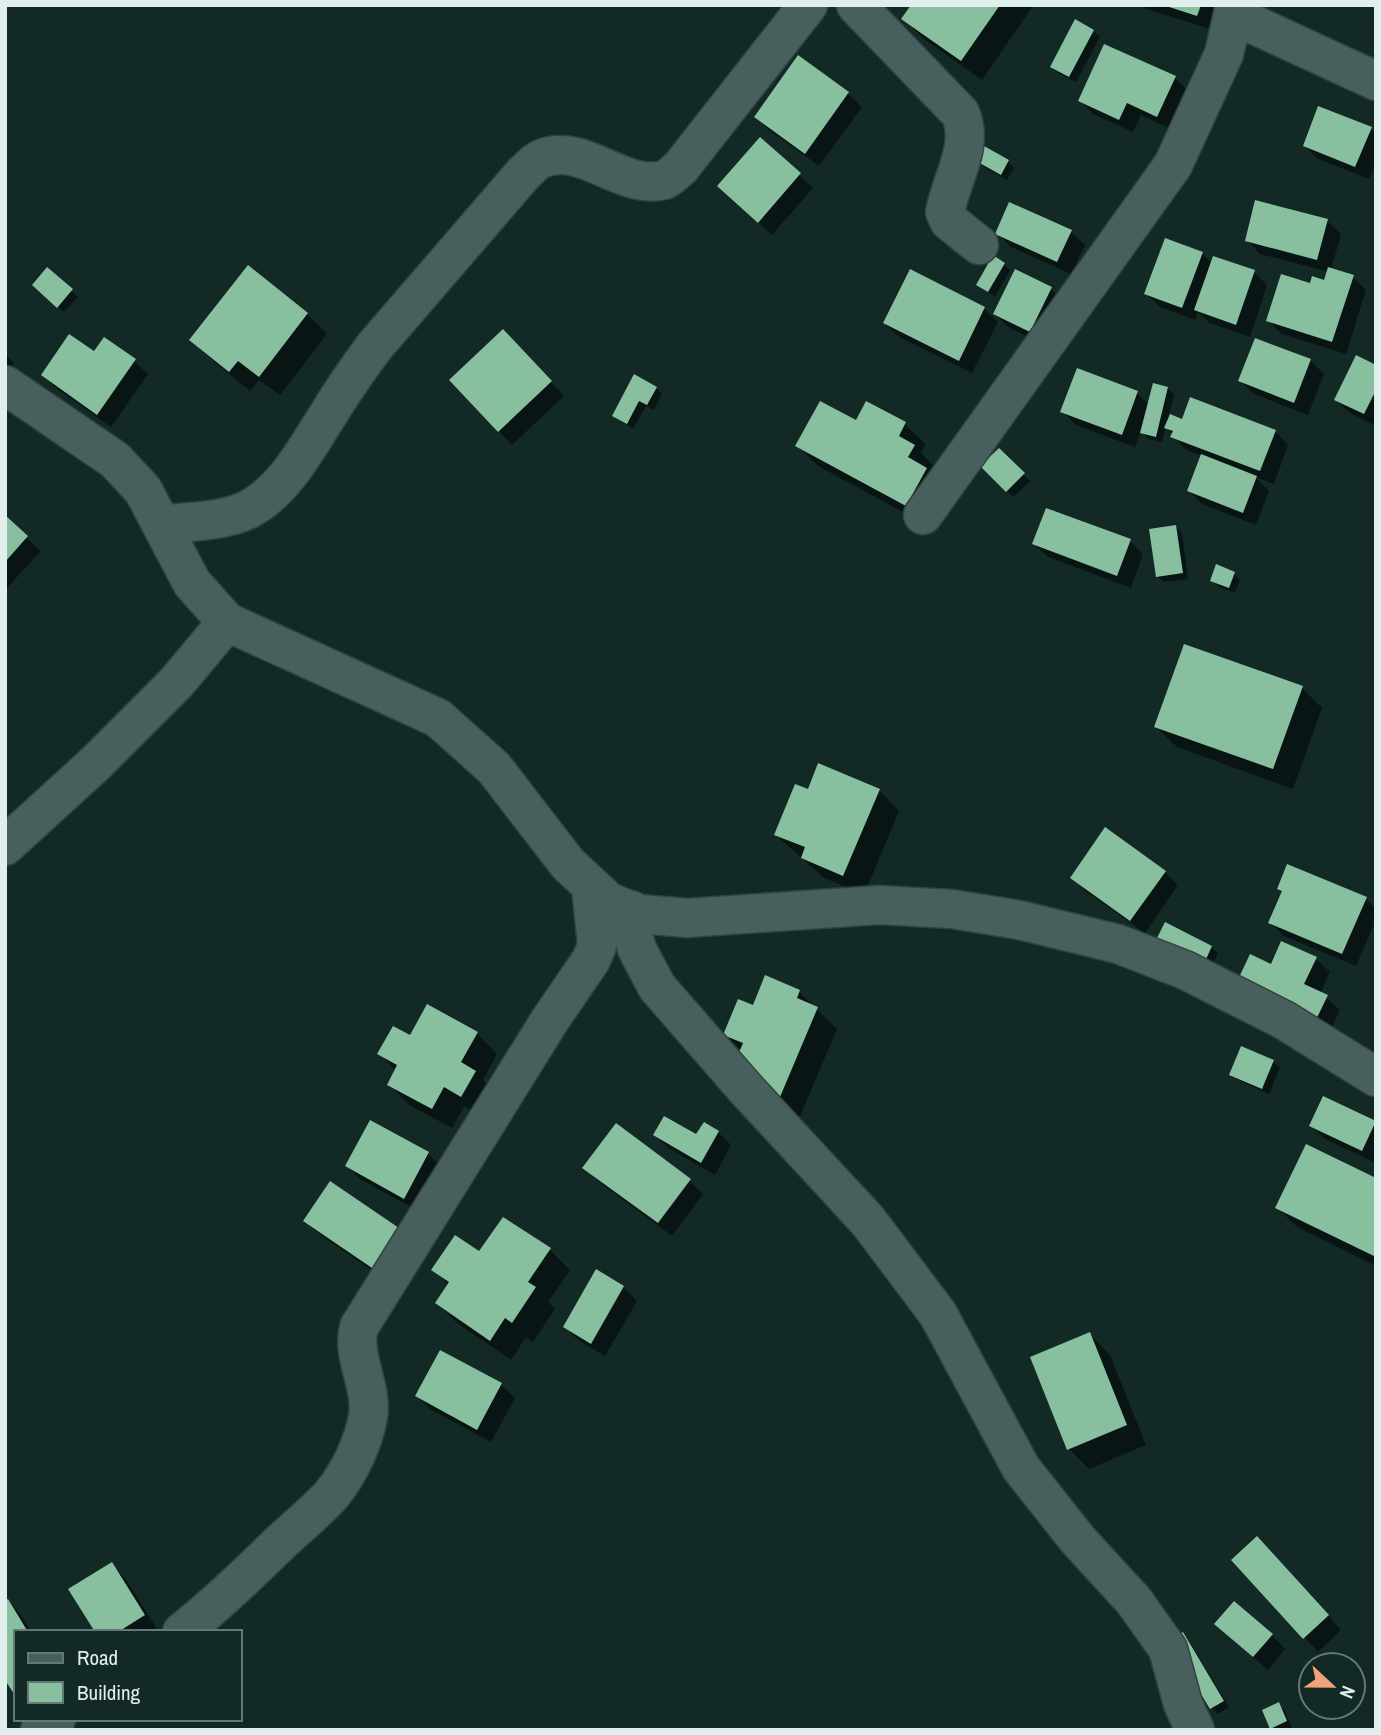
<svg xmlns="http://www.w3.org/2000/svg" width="1381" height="1735" viewBox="0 0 1381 1735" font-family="'Archivo Narrow',sans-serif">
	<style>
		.shadow { fill: #0007 }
		.building { fill: #88c09f }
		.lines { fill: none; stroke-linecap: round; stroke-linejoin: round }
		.minor-casing { stroke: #314240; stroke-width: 41 }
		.minor { stroke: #48605d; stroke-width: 38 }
	</style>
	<rect width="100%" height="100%" fill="#122926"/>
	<path class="shadow" d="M 913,5 L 1033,5 L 1033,6 L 982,80 L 924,39 L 904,19 Z
		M 1142,5 L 1218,5 L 1211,29 L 1146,9 Z
		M 1093,31 L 1100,37 L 1076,82 L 1058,73 L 1052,66 Z
		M 798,58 L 848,94 L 862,107 L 819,166 L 769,130 L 756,117 Z
		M 1175,78 L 1188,91 L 1171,129 L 1141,115 L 1133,132 L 1093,114 L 1080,100 Z
		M 1371,129 L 1376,134 L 1376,163 L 1369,179 L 1318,159 L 1305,146 Z
		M 760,139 L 813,188 L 772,235 L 733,200 Z
		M 978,161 L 1008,161 L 1014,168 L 1007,180 L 984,167 Z
		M 1327,221 L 1341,234 L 1331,270 L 1353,277 L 1366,290 L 1346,354 L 1282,334 L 1268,321 L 1312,286 L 1326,282 L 1329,272 L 1260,254 L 1247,240 Z
		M 1071,232 L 1085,245 L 1071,274 L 1011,247 L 997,233 Z
		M 1202,253 L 1212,264 L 1254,272 L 1267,285 L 1250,337 L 1210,323 L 1198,312 L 1195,320 L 1160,307 L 1146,293 Z
		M 1004,264 L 1010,270 L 995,297 L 978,284 Z
		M 248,268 L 307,314 L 327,334 L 280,395 L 259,380 L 250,391 L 212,360 L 191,340 Z
		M 47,269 L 78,297 L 64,312 L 40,292 Z
		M 1015,271 L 1051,289 L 1065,302 L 1044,345 L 1008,327 L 995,314 Z
		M 911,272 L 984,309 L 998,322 L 972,373 L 899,337 L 885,323 Z
		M 516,345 L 564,396 L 512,445 L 451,380 Z
		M 5,354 L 14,363 L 5,373 Z
		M 94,354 L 134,361 L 148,374 L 111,427 L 57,389 L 43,375 Z
		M 1310,360 L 1324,374 L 1308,415 L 1254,394 L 1240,381 Z
		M 1376,367 L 1376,426 L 1350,413 L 1336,400 Z
		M 656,388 L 662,394 L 654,410 L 646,406 L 633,429 L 614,416 Z
		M 1168,388 L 1174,395 L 1169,415 L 1183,421 L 1275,431 L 1288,445 L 1274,484 L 1255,477 L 1269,491 L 1256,525 L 1202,504 L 1189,491 L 1202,456 L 1186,450 L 1166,427 L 1162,442 L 1148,439 L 1141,431 L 1135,447 L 1076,425 L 1062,411 L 1137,393 L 1149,405 Z
		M 867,403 L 905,424 L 925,444 L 921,453 L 934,466 L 930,473 L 927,525 L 818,466 L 798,445 L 857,422 Z
		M 999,450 L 1030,481 L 1013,497 L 982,466 Z
		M 5,518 L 41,551 L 5,590 Z
		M 1176,527 L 1182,533 L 1188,579 L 1164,582 L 1157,576 Z
		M 1130,541 L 1143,554 L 1131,588 L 1048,557 L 1034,544 Z
		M 1234,574 L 1240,580 L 1235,593 L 1219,587 L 1212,580 Z
		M 1302,688 L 1322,708 L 1293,789 L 1177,747 L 1156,727 Z
		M 879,790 L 899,811 L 864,895 L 823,877 L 776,835 L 808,791 Z
		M 1165,872 L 1178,885 L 1145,933 L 1085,891 L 1072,877 Z
		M 1279,888 L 1366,899 L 1376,909 L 1376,920 L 1356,966 L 1284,936 L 1270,922 L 1283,892 Z
		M 1282,943 L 1316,959 L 1330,972 L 1320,994 L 1326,997 L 1340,1010 L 1327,1038 L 1271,967 Z
		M 1211,947 L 1218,954 L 1209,971 L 1163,948 Z
		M 799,992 L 837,1029 L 800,1116 L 772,1104 L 742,1051 L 725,1034 Z
		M 477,1033 L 497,1054 L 483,1080 L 495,1092 L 482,1116 L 464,1106 L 452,1128 L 409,1105 L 389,1084 L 396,1071 L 379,1053 L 411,1038 Z
		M 1242,1049 L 1273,1062 L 1280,1068 L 1269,1094 L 1238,1080 L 1231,1074 Z
		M 1324,1099 L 1376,1123 L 1376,1163 L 1325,1139 L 1311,1126 Z
		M 371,1123 L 428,1154 L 442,1167 L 418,1211 L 360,1179 L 347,1166 Z
		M 718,1132 L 731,1145 L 715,1175 L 668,1148 L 655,1135 L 697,1137 Z
		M 585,1168 L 689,1180 L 703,1194 L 672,1236 L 598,1181 Z
		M 1376,1180 L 1376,1266 L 1297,1227 L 1277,1207 Z
		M 305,1221 L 397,1230 L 386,1280 L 319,1234 Z
		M 550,1250 L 570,1270 L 548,1302 L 555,1309 L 533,1342 L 526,1337 L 511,1360 L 457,1323 L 437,1303 L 449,1285 L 434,1269 L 480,1254 Z
		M 623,1287 L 637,1301 L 605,1356 L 578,1340 L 565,1327 Z
		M 1090,1334 L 1110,1355 L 1146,1445 L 1089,1469 L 1069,1449 Z
		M 440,1352 L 501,1385 L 515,1398 L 491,1442 L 430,1409 L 417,1396 Z
		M 1270,1551 L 1341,1630 L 1318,1652 L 1233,1560 Z
		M 111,1564 L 125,1578 L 157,1629 L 152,1632 L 97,1632 Z
		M 8,1601 L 21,1615 L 31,1632 L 16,1632 Z
		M 1183,1634 L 1189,1641 L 1229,1707 L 1218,1714 L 1212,1708 Z
		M 1272,1635 L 1285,1649 L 1268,1670 L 1230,1637 Z
		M 1279,1704 L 1285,1711 L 1292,1728 L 1288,1730 L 1271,1728 Z"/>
	<path class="building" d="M 911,5 L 1000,5 L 961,61 L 901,19 Z
		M 1163,5 L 1201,5 L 1197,16 Z
		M 1075,19 L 1094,30 L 1069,77 L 1050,67 Z
		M 1104,44 L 1176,76 L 1157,117 L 1127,103 L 1119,120 L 1078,101 Z
		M 798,55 L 849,92 L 805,154 L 754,117 Z
		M 1318,106 L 1372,127 L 1355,167 L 1303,146 Z
		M 760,137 L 801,173 L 758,223 L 717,186 Z
		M 984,146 L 1009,160 L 1001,175 L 976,161 Z
		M 1255,200 L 1328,219 L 1317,260 L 1245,241 Z
		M 1009,202 L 1072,230 L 1057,262 L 995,234 Z
		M 1165,238 L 1203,252 L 1182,308 L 1144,294 Z
		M 993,255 L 1005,263 L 988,292 L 976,285 Z
		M 1213,256 L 1255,270 L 1236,325 L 1194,310 Z
		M 248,265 L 308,313 L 259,377 L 238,361 L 229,372 L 189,340 Z
		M 47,267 L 73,289 L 57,308 L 32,285 Z
		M 1328,267 L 1354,275 L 1332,342 L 1266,321 L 1281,274 L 1310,283 L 1312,276 L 1324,280 Z
		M 910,269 L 985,307 L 959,361 L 883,323 Z
		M 1015,269 L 1052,287 L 1030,332 L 993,314 Z
		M 503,329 L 552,381 L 498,432 L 449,380 Z
		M 69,334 L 94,351 L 104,337 L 136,359 L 97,415 L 41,375 Z
		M 1255,338 L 1311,359 L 1294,403 L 1238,381 Z
		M 1356,355 L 1376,365 L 1376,390 L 1364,414 L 1334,400 Z
		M 1077,368 L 1138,391 L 1122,435 L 1060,412 Z
		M 634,374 L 657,387 L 647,405 L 639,401 L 627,424 L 612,416 Z
		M 1153,383 L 1168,387 L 1156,437 L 1140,433 Z
		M 1190,397 L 1276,430 L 1260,471 L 1170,437 L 1173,431 L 1164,428 L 1170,414 L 1182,419 Z
		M 820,401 L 856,420 L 866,401 L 906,422 L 899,436 L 915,445 L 908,457 L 927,468 L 906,506 L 795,446 Z
		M 999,448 L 1025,473 L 1006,492 L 980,466 Z
		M 1201,454 L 1257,476 L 1243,513 L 1187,491 Z
		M 1046,508 L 1131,539 L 1117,576 L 1032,544 Z
		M 5,515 L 28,536 L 5,562 Z
		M 1176,525 L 1183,573 L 1156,577 L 1149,529 Z
		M 1216,564 L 1235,572 L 1229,588 L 1210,581 Z
		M 1184,644 L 1303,686 L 1273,769 L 1154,727 Z
		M 818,763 L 880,789 L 843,876 L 801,858 L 805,847 L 774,835 L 795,784 L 808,789 Z
		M 1105,827 L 1166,871 L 1130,921 L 1070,878 Z
		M 1287,864 L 1367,897 L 1342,954 L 1268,923 L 1282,891 L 1277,889 Z
		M 1165,922 L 1212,946 L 1203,966 L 1155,942 Z
		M 1281,941 L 1317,957 L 1304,984 L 1328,995 L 1313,1026 L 1234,988 L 1250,954 L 1271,964 Z
		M 765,975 L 800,990 L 797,998 L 818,1007 L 780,1097 L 750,1084 L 756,1070 L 735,1062 L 743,1043 L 723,1035 L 738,999 L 753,1005 Z
		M 427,1004 L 478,1032 L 461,1062 L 476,1071 L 461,1097 L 444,1087 L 432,1109 L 387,1085 L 397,1065 L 377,1054 L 393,1026 L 410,1035 Z
		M 1241,1046 L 1274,1060 L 1262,1089 L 1229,1075 Z
		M 1323,1096 L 1376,1121 L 1362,1151 L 1309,1126 Z
		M 664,1116 L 696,1134 L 704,1122 L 719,1131 L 701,1163 L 653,1135 Z
		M 370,1120 L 429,1152 L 404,1199 L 345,1166 Z
		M 616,1123 L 691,1179 L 658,1223 L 582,1168 Z
		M 1306,1144 L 1376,1178 L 1376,1257 L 1275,1208 Z
		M 330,1181 L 399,1228 L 372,1268 L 303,1221 Z
		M 503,1217 L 551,1248 L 528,1282 L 536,1287 L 512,1323 L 505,1318 L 490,1341 L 435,1303 L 449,1282 L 431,1270 L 455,1235 L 479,1251 Z
		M 596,1269 L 624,1286 L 591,1344 L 563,1327 Z
		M 1090,1332 L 1127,1425 L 1067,1450 L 1030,1357 Z
		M 440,1350 L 502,1383 L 477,1430 L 415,1396 Z
		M 1257,1536 L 1329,1615 L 1303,1639 L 1231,1560 Z
		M 112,1562 L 145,1615 L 118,1632 L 95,1632 L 68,1589 Z
		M 8,1599 L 28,1632 L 16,1632 L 16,1697 L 5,1680 L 5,1601 Z
		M 1234,1601 L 1273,1634 L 1253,1657 L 1214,1624 Z
		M 1183,1632 L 1224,1701 L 1210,1709 L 1169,1641 Z
		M 1279,1702 L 1287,1721 L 1270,1729 L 1262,1710 Z"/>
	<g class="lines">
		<g class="minor-casing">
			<path id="minor" d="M 856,5 L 960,113 C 975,145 951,179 945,212 L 949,221 L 979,245
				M 1233,15 L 1376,81
				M 5,385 L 115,460 L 143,490 L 192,583 L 227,622 L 438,718 L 494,768 L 568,864 L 609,902 L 640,914 L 687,918 L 879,905 L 952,909 L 1019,920 L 1118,944 L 1185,970 L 1284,1020 L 1376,1077
				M 923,515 L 1173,165 L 1224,54 L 1235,5
				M 162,525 C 190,521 226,522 251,508 C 285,489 306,449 326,418 C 341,393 357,370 374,347 L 524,173 C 529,169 534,162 541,159 C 583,141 622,191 664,180 C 670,178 676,171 681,167 L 808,5
				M 5,846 L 97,762 L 176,683 L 227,622
				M 631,910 L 632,931 L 637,949 L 657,987 L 745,1088 L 868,1221 L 938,1314 L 1021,1468 L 1078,1540 L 1134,1601 L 1168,1649 L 1183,1704 L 1195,1730
				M 182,1632 C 217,1604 249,1573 281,1542 C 298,1526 317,1511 332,1494 C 349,1473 363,1444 368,1417 C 373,1386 351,1357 359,1327 L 550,1020 L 591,960 L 597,946 L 591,887
				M 40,1730 L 56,1719"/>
		</g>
		<use href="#minor" class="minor"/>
	</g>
	<rect width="1381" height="1735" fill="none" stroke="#e0eeec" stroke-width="14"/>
	<rect x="14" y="1630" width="228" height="91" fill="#122926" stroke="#647875" stroke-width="2"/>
	<rect x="28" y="1653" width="35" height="10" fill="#48605d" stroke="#647875" stroke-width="2"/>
	<text x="77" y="1665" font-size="21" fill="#e0eeec">Road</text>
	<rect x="28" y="1682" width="35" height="21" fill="#88c09f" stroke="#647875" stroke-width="2"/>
	<text x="77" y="1700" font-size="21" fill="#e0eeec">Building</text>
	<g transform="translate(1332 1686) rotate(112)"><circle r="33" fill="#122926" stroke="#647875" stroke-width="2"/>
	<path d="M0-5L12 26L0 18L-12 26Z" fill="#f1a27b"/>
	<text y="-10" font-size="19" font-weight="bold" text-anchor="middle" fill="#e0eeec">N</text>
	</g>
</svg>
